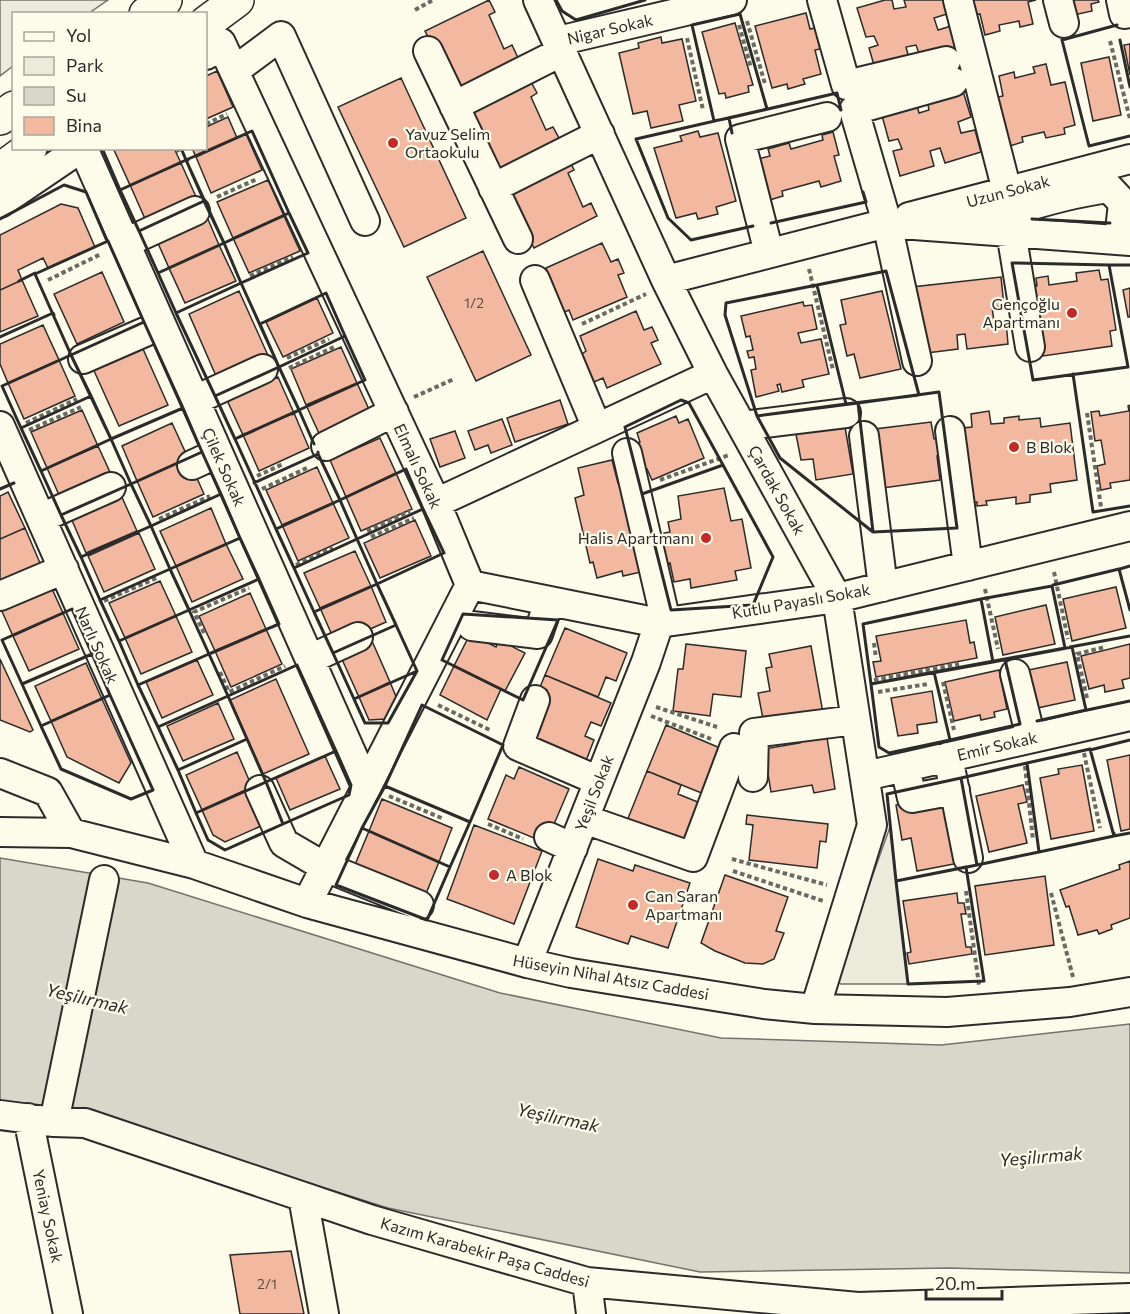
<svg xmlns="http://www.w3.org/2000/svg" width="1130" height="1314" viewBox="0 0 1130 1314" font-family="Commissioner,sans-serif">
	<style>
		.green { fill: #ecebdb; stroke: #74746e; stroke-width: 1.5 }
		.water { fill: #d8d7c9; stroke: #74746e; stroke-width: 1.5 }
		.building { fill: #f2b8a0; stroke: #2b2b2b; stroke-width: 1.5 }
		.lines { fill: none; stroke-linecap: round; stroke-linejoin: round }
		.minor-casing { stroke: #2b2b2b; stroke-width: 32 }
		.major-casing { stroke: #2b2b2b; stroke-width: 36 }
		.path { stroke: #6a6964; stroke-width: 4; stroke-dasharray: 4.5 3; stroke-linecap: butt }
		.minor { stroke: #fdfbea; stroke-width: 28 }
		.major { stroke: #fdfbea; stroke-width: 33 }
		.wall { stroke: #2b2b2b; stroke-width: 3 }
		.poi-dot { fill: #c62828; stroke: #fdfbea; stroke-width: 2 }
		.labels { text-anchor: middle; stroke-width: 4.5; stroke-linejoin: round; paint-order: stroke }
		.number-label { font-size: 14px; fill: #5d4e48 }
		.street-label { font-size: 16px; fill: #2b2b2b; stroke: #fdfbea }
		.poi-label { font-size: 16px; fill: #2b2b2b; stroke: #fdfbea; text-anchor: start }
		.water-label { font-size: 18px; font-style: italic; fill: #2b2b2b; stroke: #fdfbea }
	</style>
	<rect width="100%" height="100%" fill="#fdfbea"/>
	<path class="green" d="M 0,0 L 108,0 L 89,13 L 14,14 L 13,66 L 0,76 Z
		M 890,827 L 908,984 L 841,984 L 835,980 Z"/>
	<path class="water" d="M 0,858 L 148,883 L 500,993 L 721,1038 L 941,1045 L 1130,1024 L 1130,1273 L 949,1268 L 700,1272 L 388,1208 L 68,1107 L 0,1103 Z"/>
	<path class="building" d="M 489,0 L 495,12 L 489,15 L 504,49 L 512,45 L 518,58 L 455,90 L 425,31 Z
		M 885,0 L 892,0 L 894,9 L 906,7 L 904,0 L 943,0 L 947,14 L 934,18 L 938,30 L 951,26 L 957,48 L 921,59 L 916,45 L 906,47 L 910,62 L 876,72 L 869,48 L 878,45 L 874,36 L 866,37 L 857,8 Z
		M 961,0 L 1036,0 L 1028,2 L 1033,24 L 1020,27 L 1019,21 L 999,25 L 1000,31 L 985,35 L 980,14 L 965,17 Z
		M 1064,0 L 1098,0 L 1099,2 L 1091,4 L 1092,11 L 1074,15 Z
		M 806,13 L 810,29 L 815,28 L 820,49 L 815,50 L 821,74 L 803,79 L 805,84 L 788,89 L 787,84 L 772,88 L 755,26 Z
		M 735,23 L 753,85 L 748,86 L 749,92 L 726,98 L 725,93 L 719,94 L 702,32 Z
		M 661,37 L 662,43 L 682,39 L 696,101 L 679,105 L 683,121 L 651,128 L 647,111 L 633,114 L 619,53 L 639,48 L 638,43 Z
		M 1130,44 L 1130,75 L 1124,45 Z
		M 1109,57 L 1121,115 L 1093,121 L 1081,63 Z
		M 1046,64 L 1051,85 L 1065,82 L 1075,125 L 1064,128 L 1065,134 L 1046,138 L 1044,132 L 1022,137 L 1023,142 L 1006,147 L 988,99 L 1003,96 L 999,76 L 1014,72 L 1015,78 L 1035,73 L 1033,67 Z
		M 217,71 L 233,107 L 206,119 L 206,76 Z
		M 401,78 L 466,218 L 404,247 L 338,107 Z
		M 530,80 L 537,93 L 531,97 L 546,130 L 553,127 L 560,140 L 497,171 L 467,112 Z
		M 962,88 L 971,117 L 958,122 L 961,133 L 975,130 L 981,152 L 945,163 L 940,148 L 930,151 L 934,166 L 900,176 L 893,151 L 902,149 L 898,139 L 889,141 L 881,112 L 916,102 L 919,113 L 929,110 L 927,99 Z
		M 228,117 L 237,138 L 196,157 L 192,148 L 206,148 L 206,127 Z
		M 698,131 L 700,137 L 718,133 L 736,201 L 716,207 L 718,214 L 698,219 L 696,213 L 676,218 L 654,148 L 682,141 L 680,136 Z
		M 833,132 L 839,155 L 834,156 L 841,181 L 821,187 L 819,181 L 782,191 L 783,196 L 760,203 L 749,161 L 770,156 L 768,149 L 789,143 L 791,149 L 823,140 L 822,135 Z
		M 246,134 L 262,170 L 211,193 L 196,157 Z
		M 117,148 L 174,148 L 181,163 L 130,185 L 114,150 Z
		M 568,157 L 574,170 L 568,173 L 583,207 L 591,203 L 597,216 L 534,248 L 529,238 L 533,237 L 515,200 L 511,201 L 505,189 Z
		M 181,163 L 197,199 L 146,221 L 130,185 Z
		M 268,180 L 284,216 L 233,238 L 217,202 Z
		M 61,204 L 78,208 L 95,247 L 48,268 L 43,258 L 18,270 L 22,280 L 0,290 L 0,235 Z
		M 204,210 L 219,245 L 169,268 L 153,232 Z
		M 284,216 L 300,251 L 249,273 L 233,238 Z
		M 602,243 L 611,262 L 618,259 L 624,273 L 618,275 L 627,297 L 573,320 L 569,310 L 560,314 L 548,286 L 553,284 L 546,268 Z
		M 219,245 L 236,281 L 185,303 L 169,268 Z
		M 483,251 L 531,355 L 476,381 L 427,277 Z
		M 1099,270 L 1101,280 L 1108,279 L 1116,330 L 1110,331 L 1112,346 L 1043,356 L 1031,287 L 1037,286 L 1036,278 L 1048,276 L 1049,285 L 1077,281 L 1076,273 Z
		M 102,272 L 124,322 L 77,344 L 54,294 Z
		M 1001,277 L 1004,306 L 992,307 L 994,322 L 1006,321 L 1008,344 L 967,349 L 965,334 L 957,335 L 958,349 L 919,354 L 912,287 Z
		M 22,280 L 38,316 L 0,332 L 0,290 Z
		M 1130,288 L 1130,317 L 1128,317 L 1123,290 Z
		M 239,291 L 271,362 L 220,385 L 189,314 Z
		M 882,291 L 901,369 L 860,378 L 854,354 L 847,356 L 840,325 L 846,324 L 841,300 Z
		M 317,298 L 333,333 L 283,357 L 266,322 Z
		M 803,302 L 804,306 L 812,305 L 817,329 L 798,333 L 801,343 L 821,339 L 829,374 L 802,380 L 804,387 L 782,392 L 780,384 L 777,385 L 779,391 L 756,397 L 751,370 L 756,369 L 754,357 L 749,358 L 747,351 L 753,350 L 750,336 L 746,337 L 741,316 Z
		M 636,311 L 644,330 L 652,327 L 658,340 L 651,343 L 661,364 L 607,388 L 603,378 L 594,382 L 582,354 L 586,351 L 580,336 Z
		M 43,325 L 59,360 L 8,383 L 0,364 L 0,344 Z
		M 139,340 L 168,405 L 119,426 L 90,362 Z
		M 341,347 L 357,383 L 306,405 L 291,369 Z
		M 59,360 L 75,396 L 24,419 L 8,383 Z
		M 278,377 L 294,413 L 243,435 L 227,400 Z
		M 357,383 L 373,418 L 322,440 L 306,405 Z
		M 560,400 L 568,424 L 515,442 L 507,418 Z
		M 1130,405 L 1130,480 L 1110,483 L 1111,488 L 1101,490 L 1097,466 L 1105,464 L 1101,440 L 1095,441 L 1091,412 L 1099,411 L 1100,416 L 1129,411 L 1128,406 Z
		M 82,410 L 98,446 L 47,468 L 31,432 Z
		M 989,411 L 991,424 L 1004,423 L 1004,418 L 1019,416 L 1019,420 L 1040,418 L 1041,427 L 1070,423 L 1077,480 L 1050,484 L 1051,492 L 1030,495 L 1030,502 L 1016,504 L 1016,497 L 986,501 L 987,505 L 977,506 L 977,502 L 964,503 L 953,429 L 972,427 L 971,414 Z
		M 294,413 L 309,448 L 259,471 L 243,435 Z
		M 676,416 L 679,423 L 688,419 L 704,458 L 652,480 L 647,469 L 641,472 L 636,444 L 640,442 L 637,433 Z
		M 502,419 L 512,445 L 491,453 L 488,445 L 475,450 L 468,431 Z
		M 844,421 L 853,474 L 816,480 L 813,459 L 801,460 L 795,429 Z
		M 931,422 L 934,439 L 941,438 L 944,455 L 937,456 L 940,480 L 883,488 L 875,429 Z
		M 172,423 L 188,458 L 137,481 L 122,446 Z
		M 455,431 L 465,458 L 440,467 L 430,439 Z
		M 380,438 L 396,473 L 346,497 L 330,460 Z
		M 98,446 L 114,481 L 63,504 L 47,468 Z
		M 188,458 L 204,494 L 153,517 L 137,481 Z
		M 612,460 L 618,483 L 627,481 L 641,572 L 623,576 L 622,571 L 597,578 L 593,562 L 590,563 L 575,498 L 584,495 L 578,468 Z
		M 317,467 L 333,503 L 282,525 L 266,490 Z
		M 396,473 L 412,509 L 361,531 L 346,497 Z
		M 724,488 L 731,521 L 742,519 L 751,568 L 735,571 L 737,580 L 691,588 L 690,579 L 674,582 L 670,563 L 667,564 L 663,544 L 667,543 L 664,533 L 670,532 L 668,522 L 681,519 L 678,496 Z
		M 8,492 L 25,528 L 0,539 L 0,496 Z
		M 121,495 L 137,531 L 86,553 L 71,518 Z
		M 333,503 L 349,538 L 298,561 L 282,525 Z
		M 211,508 L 226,544 L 176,566 L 160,531 Z
		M 415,520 L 431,556 L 380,578 L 364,543 Z
		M 25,528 L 40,563 L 0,581 L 0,539 Z
		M 139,533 L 155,569 L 104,592 L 88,556 Z
		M 226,544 L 243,579 L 192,602 L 176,566 Z
		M 355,551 L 371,586 L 320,608 L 304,573 Z
		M 47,578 L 63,613 L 13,636 L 0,607 Z
		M 160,581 L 176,616 L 125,638 L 109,603 Z
		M 371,586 L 386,622 L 336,644 L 320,608 Z
		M 1116,587 L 1126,628 L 1072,641 L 1063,599 Z
		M 250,593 L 266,629 L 215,651 L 199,616 Z
		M 1046,605 L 1055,644 L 1003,655 L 995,617 Z
		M 63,613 L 79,649 L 29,671 L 13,636 Z
		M 176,616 L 192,652 L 141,674 L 125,638 Z
		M 966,620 L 970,643 L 974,642 L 977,658 L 876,677 L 873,662 L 881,661 L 876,636 Z
		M 565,628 L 627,653 L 616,681 L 606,677 L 598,697 L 545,675 Z
		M 266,629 L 282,664 L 231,687 L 215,651 Z
		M 470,634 L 496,647 L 499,640 L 525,653 L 505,691 L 454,666 Z
		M 372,641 L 390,682 L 359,697 L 340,655 Z
		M 686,644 L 746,651 L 741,697 L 713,694 L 710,716 L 673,711 L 678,669 L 683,669 Z
		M 1130,644 L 1130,678 L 1122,680 L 1124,688 L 1105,692 L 1104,685 L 1089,689 L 1081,656 Z
		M 811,646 L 823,713 L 764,724 L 758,693 L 770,691 L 766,668 L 772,667 L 769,654 Z
		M 0,659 L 33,730 L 30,732 L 0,720 Z
		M 197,660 L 213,695 L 162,718 L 146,682 Z
		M 1067,662 L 1075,700 L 1028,710 L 1019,672 Z
		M 86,663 L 102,699 L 51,721 L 35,686 Z
		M 454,666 L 501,689 L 487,720 L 440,695 Z
		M 999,670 L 1007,709 L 994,712 L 995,717 L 981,720 L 980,715 L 954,721 L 945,682 Z
		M 545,675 L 611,703 L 601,726 L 591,722 L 585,736 L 594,740 L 584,766 L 526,741 L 547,690 L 540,687 Z
		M 276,679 L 309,754 L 263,774 L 230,700 Z
		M 390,682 L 397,699 L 386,719 L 369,720 L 359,697 Z
		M 932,691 L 937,722 L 917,725 L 918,733 L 898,736 L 891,698 Z
		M 102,699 L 131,763 L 119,783 L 67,757 L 51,721 Z
		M 218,703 L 234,739 L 183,761 L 167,726 Z
		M 666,725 L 727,751 L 709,796 L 647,771 Z
		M 826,731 L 835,789 L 814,793 L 812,785 L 771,792 L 764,749 L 800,743 L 799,735 Z
		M 237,752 L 252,787 L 202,810 L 186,775 Z
		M 1130,755 L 1130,829 L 1121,831 L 1107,760 Z
		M 325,756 L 340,789 L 290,810 L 276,778 Z
		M 1082,765 L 1094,831 L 1051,839 L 1040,778 L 1059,774 L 1058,769 Z
		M 519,767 L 569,789 L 546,843 L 488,819 L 506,775 L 514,779 Z
		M 647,771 L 681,785 L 678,794 L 705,805 L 687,851 L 625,826 Z
		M 1023,785 L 1027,802 L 1018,804 L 1027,843 L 989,852 L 976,796 Z
		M 252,787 L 268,823 L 225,842 L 213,835 L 202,810 Z
		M 946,795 L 959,863 L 917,871 L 911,838 L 902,840 L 896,805 Z
		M 382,799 L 452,828 L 439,862 L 369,831 Z
		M 747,815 L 828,824 L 826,842 L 820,841 L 817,868 L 749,860 L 753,825 L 746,824 Z
		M 474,825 L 542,851 L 514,924 L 447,899 Z
		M 369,831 L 439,862 L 425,896 L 354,867 Z
		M 598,859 L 633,871 L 635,865 L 690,883 L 668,948 L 631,936 L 628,944 L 576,927 Z
		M 1130,861 L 1130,918 L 1111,925 L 1112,929 L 1099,934 L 1097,930 L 1078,935 L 1069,906 L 1066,907 L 1060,890 L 1120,869 L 1119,865 Z
		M 725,875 L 788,897 L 776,931 L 784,933 L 774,959 L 763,964 L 745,963 L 715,951 L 701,943 Z
		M 1045,876 L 1054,945 L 985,955 L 975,886 Z
		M 957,893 L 958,903 L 964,903 L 966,914 L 961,914 L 966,947 L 971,947 L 972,954 L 909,964 L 907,953 L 911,952 L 903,901 Z
		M 291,1251 L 304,1314 L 240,1314 L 230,1255 Z"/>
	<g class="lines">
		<g class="minor-casing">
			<path id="minor" d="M 538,0 L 666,280 L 713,374 L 837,598 L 872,825 L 815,1009
				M 822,0 L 846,85 L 946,61
				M 958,0 L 1007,191
				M 1058,0 L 1064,23
				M 1121,0 L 1124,14 L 1130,13
				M 558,41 L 732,0
				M 428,51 L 518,239
				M 206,55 L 221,43 L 436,503 L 470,585 L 307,903
				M 234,71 L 281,36 L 365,221
				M 454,106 L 563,51
				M 83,148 L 366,786
				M 493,188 L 600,134
				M 0,203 L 81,148
				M 909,217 L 1130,159
				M 976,224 C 1019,208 1063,194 1109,188 L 1123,203 L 1119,240
				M 1011,232 L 1030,347
				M 125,243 L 195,211
				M 769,253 L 740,139 L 827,117
				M 535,280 L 597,428
				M 666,280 L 887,223 L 1130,241
				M 83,359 L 161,325
				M 917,361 L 887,223 L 854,110 L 953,82
				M 195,400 L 263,369
				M 0,426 L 194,864
				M 742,426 L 846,413
				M 950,431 L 968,566
				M 864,436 L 883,587
				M 326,446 L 394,412
				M 627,453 L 666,622
				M 192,465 L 218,453
				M 436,503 L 713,374
				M 41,518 L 111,487
				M 470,585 L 659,623 L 837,598 L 1130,526
				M 0,596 L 64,569
				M 472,626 L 538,634 L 549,602
				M 310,659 L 358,637
				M 1015,674 L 1031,738
				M 535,700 L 518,746 L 599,781
				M 948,757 L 968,858
				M 905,767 L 912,798 L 955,790
				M 0,773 L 48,792 L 71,833
				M 865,776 L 1130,716
				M 753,777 L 754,733 L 855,720
				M 260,790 L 284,843 L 325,867 L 419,905
				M 584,819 L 693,857 L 734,748
				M 0,832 L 71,833 L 194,864 L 307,903 L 527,963 L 571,973 L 764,1004 L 815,1009 L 947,1012 L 1070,1002 L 1130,992
				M 549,837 L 573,848
				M 527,963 L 646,662 L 659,623
				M 0,1115 L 54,1122 L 85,1123 L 372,1220 L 587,1282 L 858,1307 L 1130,1298
				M 28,1118 L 68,1314
				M 54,1122 L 104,880
				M 303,1197 L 324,1314
				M 587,1282 L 591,1314"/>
		</g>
		<g class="major-casing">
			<path id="major" d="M 146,14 L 165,0
				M 206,23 L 237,0
				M 0,118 L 14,108
				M 0,170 L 30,148"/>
		</g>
		<path class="path" d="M 415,10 L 433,0
			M 747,21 L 765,84
			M 739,25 L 751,68
			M 687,38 L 703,110
			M 1110,41 L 1130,119
			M 206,124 L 227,114
			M 177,148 L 180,155
			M 217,197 L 257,179
			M 809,269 L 833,370
			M 250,276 L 293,257
			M 48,280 L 101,254
			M 582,324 L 646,294
			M 287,358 L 329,339
			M 289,368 L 334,347
			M 414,397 L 454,379
			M 1087,413 L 1101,507
			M 26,423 L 77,399
			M 29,430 L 81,407
			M 257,476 L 283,464
			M 660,480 L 729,455
			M 262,489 L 309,467
			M 159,519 L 210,496
			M 367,531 L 410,511
			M 371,537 L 414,518
			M 296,565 L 333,548
			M 1054,572 L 1068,639
			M 985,589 L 998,649
			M 104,601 L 159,577
			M 204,633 L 194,612 L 249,588
			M 874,643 L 876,658
			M 220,672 L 229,692 L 285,666
			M 874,680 L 959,664
			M 943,682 L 954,730
			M 878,692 L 928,684
			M 1087,698 L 1077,654 L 1105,647
			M 438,705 L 492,731
			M 656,707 L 717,727
			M 651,716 L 711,739
			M 1084,753 L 1100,828
			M 1025,766 L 1033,840
			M 389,796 L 444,819
			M 488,824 L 523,839
			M 732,859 L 827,885
			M 733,871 L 823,901
			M 966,891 L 979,985
			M 1051,893 L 1073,977"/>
		<use href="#minor" class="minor"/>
		<use href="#major" class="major"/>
		<path class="wall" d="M 556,0 L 562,11 L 576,20 L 645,0
			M 1117,25 L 1062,40 L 1089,146 L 1130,136
			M 1120,40 L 1130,87
			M 729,118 L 732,133
			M 729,118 L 732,133
			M 252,131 L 289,213 L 224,243 L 186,160 Z
			M 102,148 L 120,190 L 122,189
			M 181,148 L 186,160 L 188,160
			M 186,160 L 204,201 L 139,231 L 120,190 Z
			M 204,201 L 224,243 L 158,273 L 139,231 Z
			M 289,213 L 308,253 L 241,283 L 224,243 Z
			M 0,219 L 64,185 L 86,192 L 107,241
			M 1032,219 L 1110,223
			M 771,223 L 866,202 L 863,192
			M 753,226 L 691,240 L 668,218 L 636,139 L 767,109 L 740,14 L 692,25 L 714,121 L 729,118 L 837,93 L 841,110
			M 108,241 L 144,322 L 71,355 L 35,274 Z
			M 224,243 L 241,283 L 176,313 L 158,273 Z
			M 1012,263 L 1109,265 L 1128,367 L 1033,380 Z
			M 1110,265 L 1130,265
			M 886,271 L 919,395 L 846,404 L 817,285 Z
			M 19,281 L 35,273
			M 241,283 L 279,367 L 215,396 L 176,313 Z
			M 817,285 L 846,404 L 757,416 L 725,315 L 726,303 Z
			M 326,293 L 345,336 L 279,367 L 260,324 Z
			M 144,322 L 183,408 L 111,439 L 71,355 Z
			M 345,336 L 365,380 L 299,410 L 279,367 Z
			M 0,337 L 53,313 L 54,315
			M 71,355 L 91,396 L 21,428 L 2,386 Z
			M 279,367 L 299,410 L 235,439 L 215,396 Z
			M 1073,374 L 1093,512 L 1130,506
			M 939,392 L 957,528 L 873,532 L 858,403 Z
			M 91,396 L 111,439 L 41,471 L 21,428 Z
			M 681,400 L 689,403 L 723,465 L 642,494 L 625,427 Z
			M 858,403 L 873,532 L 780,458 L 757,416 Z
			M 183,408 L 202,452 L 131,484 L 111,439 Z
			M 292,414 L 299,410 L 314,444
			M 245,434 L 235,439 L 276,529 L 285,525
			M 111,439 L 131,484 L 61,515 L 41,471 Z
			M 202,452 L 221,494 L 151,526 L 131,484 Z
			M 723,465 L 773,557 L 753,605 L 671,610 L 642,494 Z
			M 406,469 L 423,509 L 357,539 L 340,500 Z
			M 254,483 L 318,454 L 318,452
			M 254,483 L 318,454 L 340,500 L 331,504
			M 131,484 L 151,526 L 81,557 L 61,515 Z
			M 0,489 L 14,483
			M 221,494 L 240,538 L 170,569 L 151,526 Z
			M 340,500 L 357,539 L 294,568 L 276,529 Z
			M 423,509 L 444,553 L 377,584 L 357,539 Z
			M 151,526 L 170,569 L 100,600 L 81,557 Z
			M 240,538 L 259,579 L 189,610 L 170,569 Z
			M 357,539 L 377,584 L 314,612 L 294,568 Z
			M 170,569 L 189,610 L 119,641 L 100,600 Z
			M 1120,569 L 1130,566
			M 259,579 L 279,624 L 209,654 L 189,610 Z
			M 377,584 L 396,625 L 333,653 L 314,612 Z
			M 1053,585 L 1119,569 L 1130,610
			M 981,599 L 993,662 L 871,684 L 863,624 Z
			M 72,609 L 92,654 L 22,684 L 2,640 Z
			M 189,610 L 209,654 L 138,685 L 119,641 Z
			M 463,614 L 558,620 L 523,700 L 442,660 Z
			M 396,625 L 417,671 L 354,699 L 333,653 Z
			M 1070,647 L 1130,636
			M 92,654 L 110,695 L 41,726 L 22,684 Z
			M 209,654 L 228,696 L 158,727 L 138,685 Z
			M 1005,659 L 1065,648 L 1052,586 L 981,599 L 993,662 L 1072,647 L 1086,710 L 1037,721
			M 1005,659 L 1007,669
			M 1005,659 L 1020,724 L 950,740 L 934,672 Z
			M 297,665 L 336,751 L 266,782 L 228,696 Z
			M 417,671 L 388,723 L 365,723 L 354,699 Z
			M 934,672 L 950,740 L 889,753 L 879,747 L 871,684 Z
			M 110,695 L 153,790 L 131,799 L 61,769 L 41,726 Z
			M 228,696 L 247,739 L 178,770 L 158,727 Z
			M 422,705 L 503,745 L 470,822 L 385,786 Z
			M 1087,710 L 1130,701
			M 247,739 L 266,782 L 196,813 L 178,770 Z
			M 1090,749 L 1114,836 L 1039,852 L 1027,763 Z
			M 1090,750 L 1130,740
			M 336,751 L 351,785 L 349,795 L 283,824 L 266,782 Z
			M 1027,763 L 1039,852 L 977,865 L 961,778 Z
			M 961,778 L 977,865 L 896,881 L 887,794 Z
			M 266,782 L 283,824 L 225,850 L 208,840 L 196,813 Z
			M 385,786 L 470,822 L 450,867 L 362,828 Z
			M 362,828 L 450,867 L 427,920 L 336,885 Z
			M 1114,833 L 1114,836 L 1130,833
			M 966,867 L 984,981 L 908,984 L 896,881 Z"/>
	</g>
	<g class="poi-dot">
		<circle cx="393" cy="143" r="6"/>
		<circle cx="1072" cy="313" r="6"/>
		<circle cx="1014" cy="447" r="6"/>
		<circle cx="706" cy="538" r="6"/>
		<circle cx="494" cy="875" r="6"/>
		<circle cx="633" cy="905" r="6"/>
	</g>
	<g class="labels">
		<g class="number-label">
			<text x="474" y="308">1/2</text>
			<text x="267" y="1289">2/1</text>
		</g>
		<g class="street-label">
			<text transform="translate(610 29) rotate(-13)" y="6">Nigar Sokak</text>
			<text transform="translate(1008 191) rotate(-15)" y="6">Uzun Sokak</text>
			<text transform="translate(418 466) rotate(65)" y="6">Elmalı Sokak</text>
			<text transform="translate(224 467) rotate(66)" y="6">Çilek Sokak</text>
			<text transform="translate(777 490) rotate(61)" y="6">Çardak Sokak</text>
			<text transform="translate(801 601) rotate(-10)" y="6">Kutlu Payaslı Sokak</text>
			<text transform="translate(97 645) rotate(66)" y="6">Narlı Sokak</text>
			<text transform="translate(997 746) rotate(-13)" y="6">Emir Sokak</text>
			<text transform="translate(594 793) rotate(-69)" y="6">Yeşil Sokak</text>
			<text transform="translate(611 977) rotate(10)" y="6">Hüseyin Nihal Atsız Caddesi</text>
			<text transform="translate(48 1216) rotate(78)" y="6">Yeniay Sokak</text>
			<text transform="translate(485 1252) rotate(16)" y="6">Kazım Karabekir Paşa Caddesi</text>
		</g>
		<g class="poi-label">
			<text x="405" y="140">Yavuz Selim<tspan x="405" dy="18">Ortaokulu</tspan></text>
			<text x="1060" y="310" text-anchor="end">Gençoğlu<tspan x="1060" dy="18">Apartmanı</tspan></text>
			<text x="1026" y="453">B Blok</text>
			<text x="694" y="544" text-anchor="end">Halis Apartmanı</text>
			<text x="506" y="881">A Blok</text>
			<text x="645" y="902">Can Saran<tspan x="645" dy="18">Apartmanı</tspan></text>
		</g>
		<g class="water-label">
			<text transform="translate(87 999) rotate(13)" y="6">Yeşilırmak</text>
			<text transform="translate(558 1118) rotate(12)" y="6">Yeşilırmak</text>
			<text transform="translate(1041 1157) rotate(-5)" y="6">Yeşilırmak</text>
		</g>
	</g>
	<rect x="12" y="12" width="195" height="138" fill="#fdfbea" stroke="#a9a89e" stroke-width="1.5"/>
	<rect x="24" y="32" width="30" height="9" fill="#fdfbea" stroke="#a9a89e" stroke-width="1.5"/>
	<text x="66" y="42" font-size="18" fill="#2b2b2b">Yol</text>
	<rect x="24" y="57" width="30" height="18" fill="#ecebdb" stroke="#a9a89e" stroke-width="1.5"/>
	<text x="66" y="72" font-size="18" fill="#2b2b2b">Park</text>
	<rect x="24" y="87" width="30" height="18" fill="#d8d7c9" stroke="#a9a89e" stroke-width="1.5"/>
	<text x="66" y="102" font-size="18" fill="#2b2b2b">Su</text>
	<rect x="24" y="117" width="30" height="18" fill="#f2b8a0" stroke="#a9a89e" stroke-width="1.5"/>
	<text x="66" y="132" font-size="18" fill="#2b2b2b">Bina</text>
	<path d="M926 1290v9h76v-9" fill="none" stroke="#2b2b2b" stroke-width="3"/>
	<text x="935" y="1290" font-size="18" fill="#2b2b2b" stroke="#fdfbea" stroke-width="4.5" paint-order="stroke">20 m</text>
</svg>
